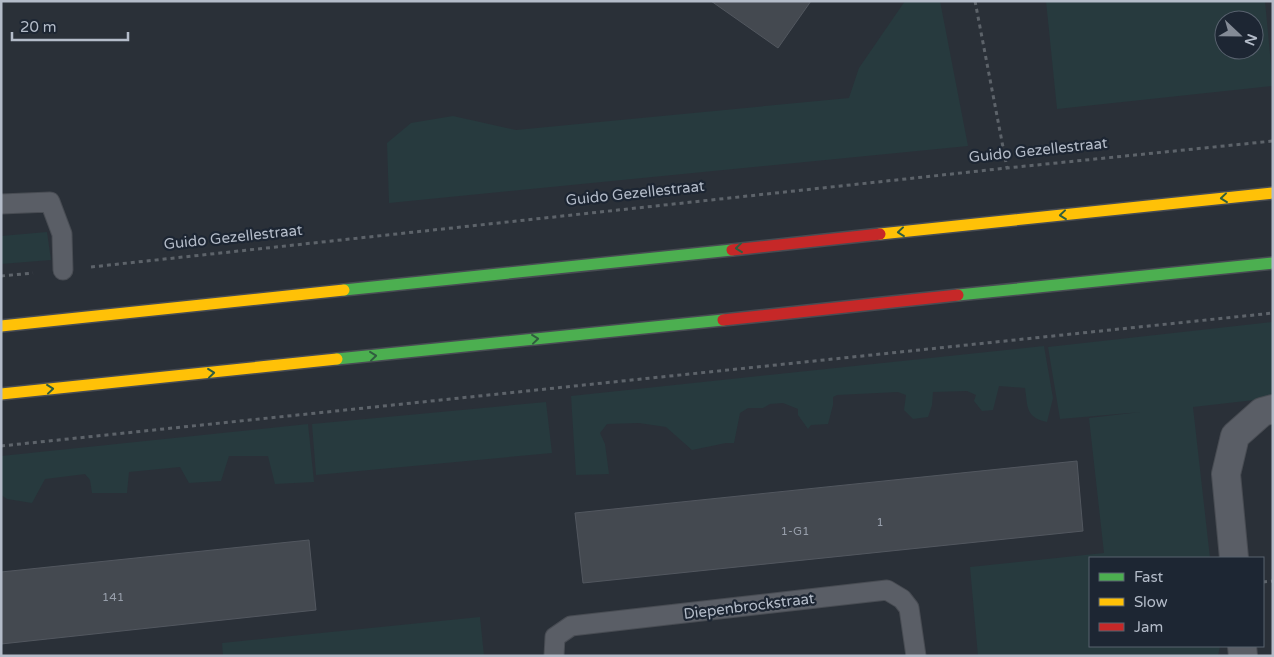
<svg xmlns="http://www.w3.org/2000/svg" width="1274" height="657" viewBox="0 0 1274 657" font-family="'Varela Round',sans-serif">
	<style>
		.green { fill: #273a3e; fill-rule: evenodd }
		.building { fill: #444950; stroke: #52575f }
		.lines { fill: none; stroke-linecap: round; stroke-linejoin: round }
		.lane-casing { stroke: #484c53; stroke-width: 21 }
		.street-casing { stroke: #484c53; stroke-width: 30 }
		.fast-casing { stroke: #484c53; stroke-width: 14 }
		.slow-casing { stroke: #484c53; stroke-width: 14 }
		.jam-casing { stroke: #484c53; stroke-width: 14 }
		.path { stroke: #5d636a; stroke-width: 3; stroke-dasharray: 4 4; stroke-linecap: butt }
		.lane { stroke: #5a5e66; stroke-width: 19 }
		.street { stroke: #5a5e66; stroke-width: 28 }
		.fast { stroke: #4caf50; stroke-width: 11 }
		.slow { stroke: #ffc107; stroke-width: 11 }
		.jam { stroke: #c62828; stroke-width: 11 }
		.oneway { stroke: #305d3f }
		.labels { text-anchor: middle; stroke-width: 4.5; stroke-linejoin: round; paint-order: stroke }
		.number-label { font-size: 12px; fill: #989fab }
		.street-label { font-size: 15px; fill: #b4bcc9; stroke: #1d2633 }
	</style>
	<rect width="100%" height="100%" fill="#2a3038"/>
	<path class="green" d="M 905,1 L 940,1 L 968,146 L 389,203 L 387,143 L 411,123 L 453,116 L 516,130 L 849,98 L 859,68 Z
		M 1046,1 L 1265,1 L 1273,86 L 1057,109 ZM 1224,20 L 1254,20 L 1254,50 L 1224,50 Z
		M 47,232 L 51,260 L 1,264 L 1,236 Z
		M 1273,322 L 1273,398 L 1193,407 L 1210,558 L 1090,558 L 1090,646 L 1220,646 L 1218,656 L 978,656 L 970,567 L 1104,553 L 1089,418 L 1141,412 L 1060,419 L 1048,347 Z
		M 1044,346 L 1053,398 L 1047,422 C 1025,417 1028,407 1025,388 L 999,386 L 993,410 L 982,411 L 974,401 L 976,395 L 967,391 L 933,392 L 932,405 L 928,417 L 913,419 L 904,410 L 906,395 L 898,392 L 837,395 L 833,397 L 833,405 L 828,424 L 811,425 L 808,429 L 798,415 L 798,409 L 783,403 L 770,404 L 763,408 L 748,408 L 740,413 L 734,443 L 726,443 L 692,450 L 666,427 L 639,423 L 607,424 L 600,433 L 605,444 L 609,474 L 576,475 L 571,396 Z
		M 546,402 L 552,453 L 316,475 L 312,424 Z
		M 308,424 L 314,482 L 275,484 L 268,456 L 229,456 L 221,481 L 189,483 L 180,467 L 129,472 L 127,493 L 92,493 L 90,480 L 85,474 L 45,479 L 32,503 L 7,499 L 1,495 L 1,456 Z
		M 480,617 L 484,656 L 223,656 L 222,643 Z"/>
	<path class="building" d="M 711,1 L 811,1 L 778,48 Z
		M 1077,461 L 1083,531 L 583,583 L 575,513 Z
		M 309,540 L 316,610 L 1,644 L 1,572 Z"/>
	<g class="lines">
		<g class="lane-casing">
			<path id="lane" d="M 1,204 L 50,202 L 62,234 L 63,270
				M 554,656 L 555,637 L 571,626 L 887,590 L 902,599 L 909,608 L 916,656"/>
		</g>
		<g class="street-casing">
			<path id="street" d="M 1234,558 L 1226,474 L 1235,436 L 1262,412 L 1273,409
				M 1242,646 L 1243,656"/>
		</g>
		<g class="fast-casing">
			<path id="fast" d="M 344,290 L 732,250
				M 958,295 L 1273,263
				M 337,359 L 723,320"/>
		</g>
		<g class="slow-casing">
			<path id="slow" d="M 880,234 L 1273,193
				M 1,326 L 344,290
				M 1,394 L 337,359"/>
		</g>
		<g class="jam-casing">
			<path id="jam" d="M 732,250 L 880,234
				M 723,320 L 958,295"/>
		</g>
		<path class="path" d="M 975,1 L 1007,168
			M 91,267 L 1007,168 L 1273,141
			M 1,276 L 33,273
			M 1,446 L 1273,313
			M 1263,582 L 1273,581"/>
		<use href="#lane" class="lane"/>
		<use href="#street" class="street"/>
		<use href="#fast" class="fast"/>
		<use href="#slow" class="slow"/>
		<use href="#jam" class="jam"/>
	</g>
	<defs><path id="oneway-chevron" d="M-2-3.5L2.5 0L-2 3.5" fill="none" stroke-width="1.6" stroke-linecap="round" stroke-linejoin="round" transform="scale(1.25)"/></defs>
	<g class="oneway">
		<use href="#oneway-chevron" transform="translate(1224 198) rotate(174)"/>
		<use href="#oneway-chevron" transform="translate(1063 215) rotate(174)"/>
		<use href="#oneway-chevron" transform="translate(901 232) rotate(174)"/>
		<use href="#oneway-chevron" transform="translate(739 248) rotate(174)"/>
		<use href="#oneway-chevron" transform="translate(535 339) rotate(-6)"/>
		<use href="#oneway-chevron" transform="translate(373 356) rotate(-6)"/>
		<use href="#oneway-chevron" transform="translate(211 373) rotate(-6)"/>
		<use href="#oneway-chevron" transform="translate(50 389) rotate(-6)"/>
	</g>
	<g class="labels">
		<g class="number-label">
			<text x="880" y="526">1</text>
			<text x="795" y="535">1-G1</text>
			<text x="113" y="601">141</text>
		</g>
		<g class="street-label">
			<text transform="translate(1038 150) rotate(-6)" y="5">Guido Gezellestraat</text>
			<text transform="translate(635 193) rotate(-6)" y="5">Guido Gezellestraat</text>
			<text transform="translate(233 237) rotate(-6)" y="5">Guido Gezellestraat</text>
			<text transform="translate(749 606) rotate(-7)" y="5">Diepenbrockstraat</text>
		</g>
	</g>
	<rect width="1274" height="657" fill="none" stroke="#b4bcc9" stroke-width="5"/>
	<rect x="1089" y="557" width="175" height="90" fill="#1d2633" stroke="#59626f"/>
	<rect x="1099" y="573" width="25" height="8" fill="#4caf50" stroke="#59626f"/>
	<text x="1134" y="582" font-size="15" fill="#b4bcc9">Fast</text>
	<rect x="1099" y="598" width="25" height="8" fill="#ffc107" stroke="#59626f"/>
	<text x="1134" y="607" font-size="15" fill="#b4bcc9">Slow</text>
	<rect x="1099" y="623" width="25" height="8" fill="#c62828" stroke="#59626f"/>
	<text x="1134" y="632" font-size="15" fill="#b4bcc9">Jam</text>
	<g transform="translate(1239 35) rotate(112)"><circle r="24" fill="#1d2633" stroke="#59626f"/>
	<path d="M0-4L9 19L0 12L-9 19Z" fill="#848b96"/>
	<text y="-8" font-size="14" font-weight="bold" text-anchor="middle" fill="#b4bcc9">N</text>
	</g>
	<path d="M12 32v8h116v-8" fill="none" stroke="#b4bcc9" stroke-width="2.5"/>
	<text x="20" y="32" font-size="15" fill="#b4bcc9" stroke="#1d2633" stroke-width="4" paint-order="stroke">20 m</text>
</svg>
